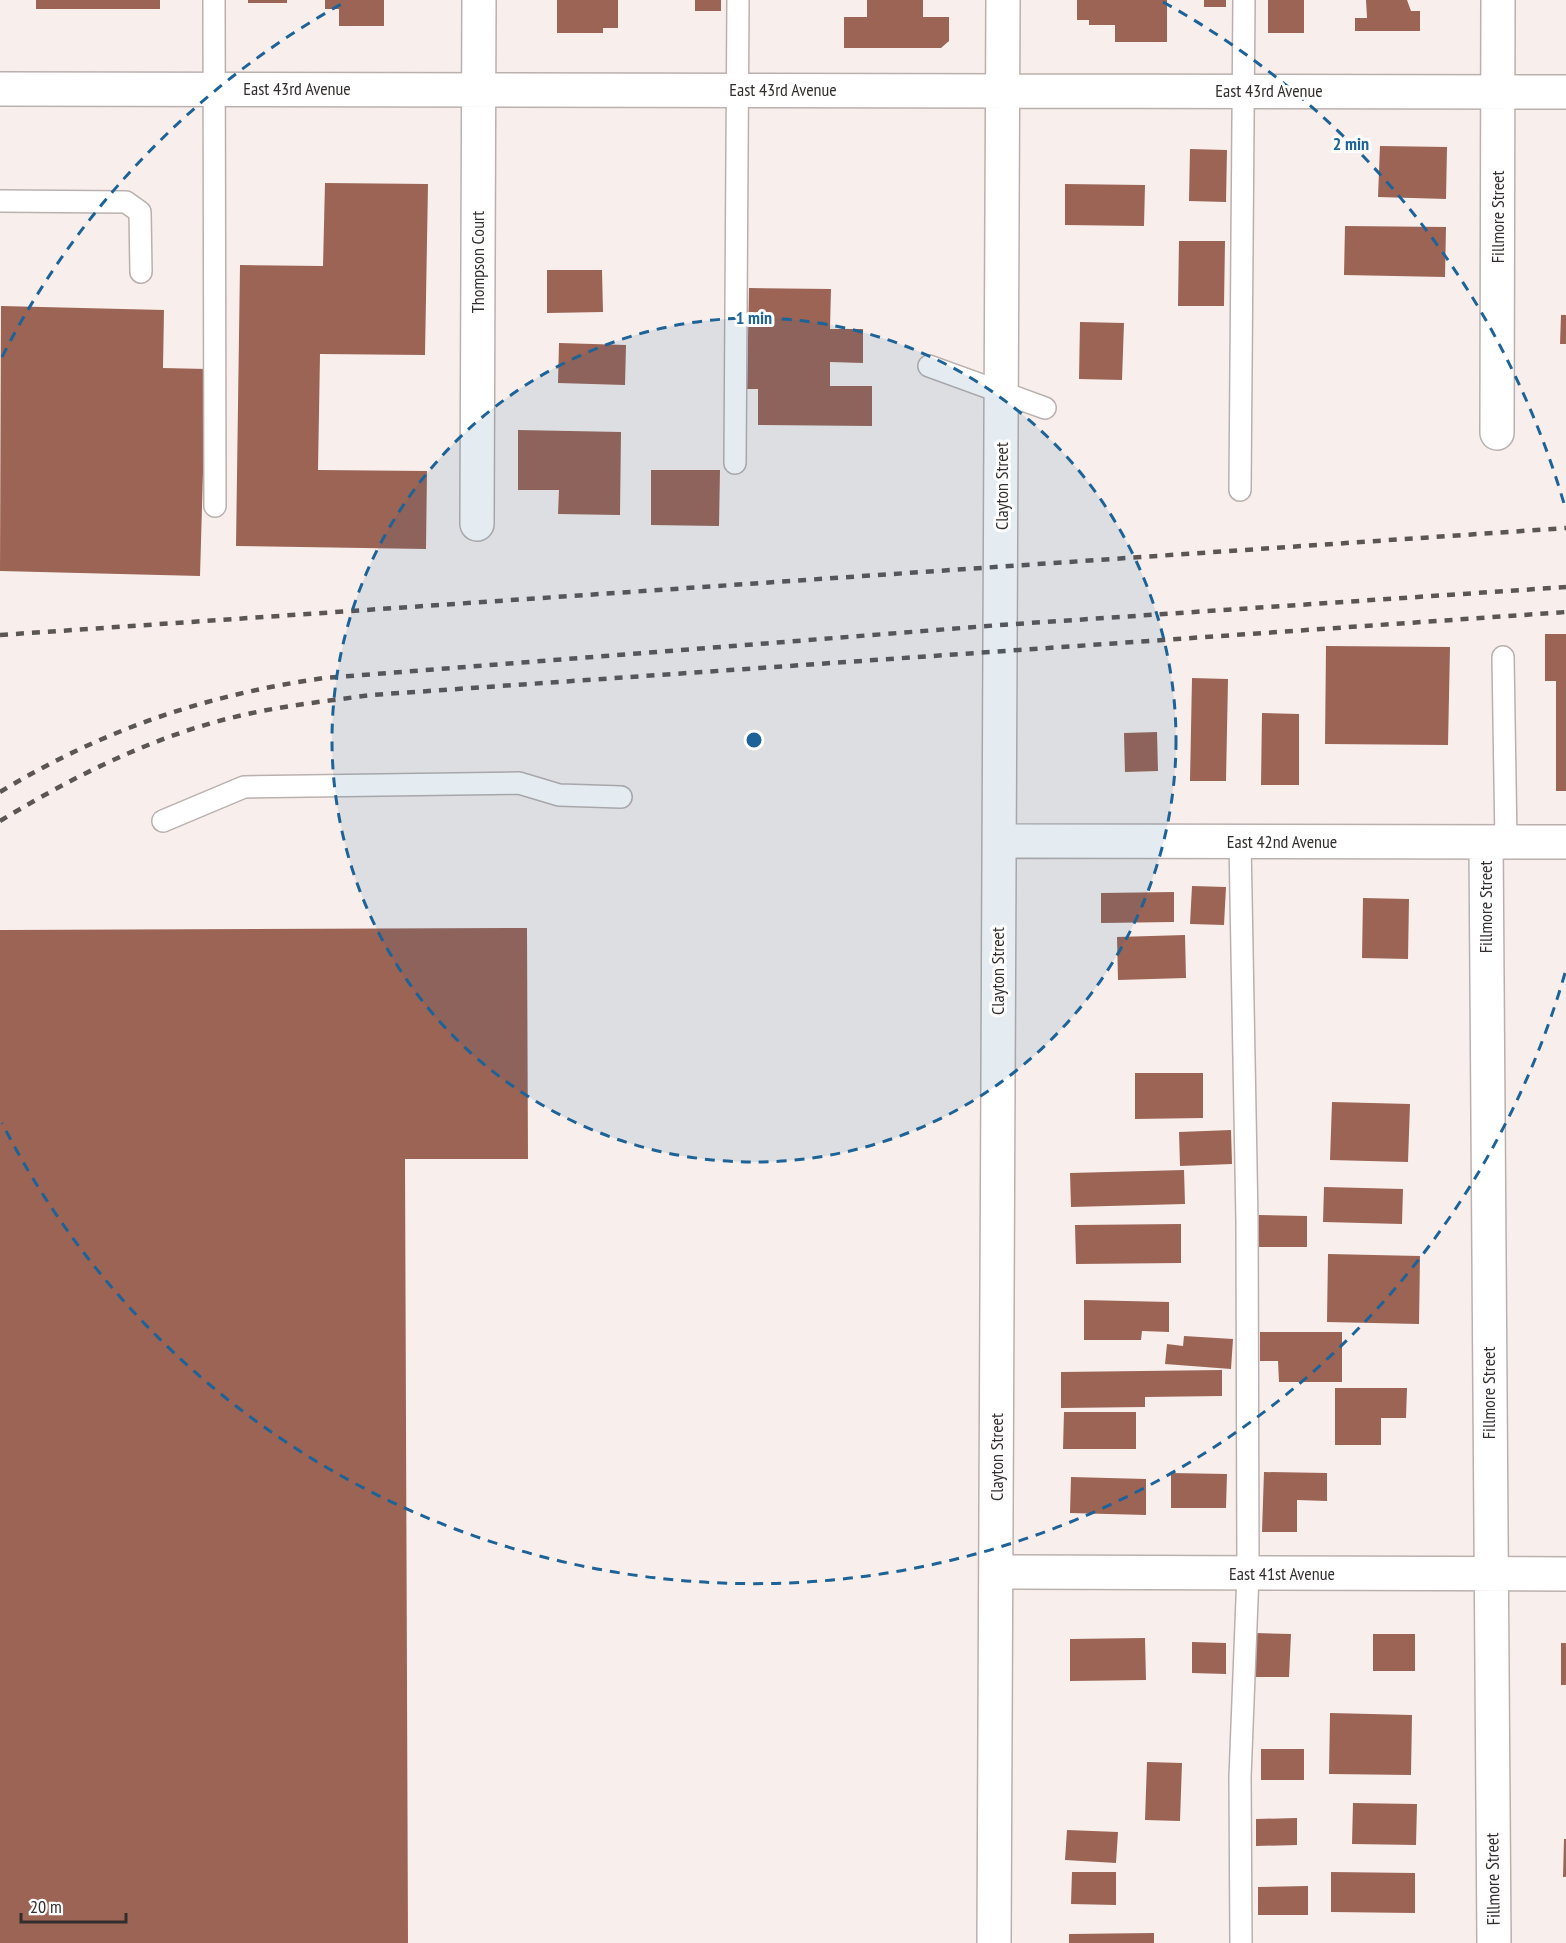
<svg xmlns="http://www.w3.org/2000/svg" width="1566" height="1943" viewBox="0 0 1566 1943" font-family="'PT Sans Narrow',sans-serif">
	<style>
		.building { fill: #9c6455 }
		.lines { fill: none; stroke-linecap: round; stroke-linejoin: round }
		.lane-casing { stroke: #bab1af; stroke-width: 24 }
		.street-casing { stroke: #bab1af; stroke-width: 36 }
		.lane { stroke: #fff; stroke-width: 21 }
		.street { stroke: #fff; stroke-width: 33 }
		.rail { stroke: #5b5654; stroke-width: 4.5; stroke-dasharray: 8 8; stroke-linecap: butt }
		.ring { fill: none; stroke: #1d6397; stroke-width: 3; stroke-dasharray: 10 8 }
		.labels { text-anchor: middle; stroke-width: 6; stroke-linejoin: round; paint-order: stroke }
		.street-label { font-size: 18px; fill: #322e2d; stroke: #fefefe }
		.centre { fill: #1d6397; stroke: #fefefe; stroke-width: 3 }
		.ring-label { font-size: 18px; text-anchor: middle; font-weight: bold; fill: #1d6397; stroke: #fefefe; stroke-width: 6; stroke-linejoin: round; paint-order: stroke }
	</style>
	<rect width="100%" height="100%" fill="#f8efec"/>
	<path class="building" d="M 36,0 L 160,0 L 160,9 L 36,9 Z
		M 248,0 L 287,0 L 287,3 L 248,3 Z
		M 325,0 L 384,0 L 384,26 L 339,26 L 339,9 L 325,9 Z
		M 557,0 L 618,0 L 618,28 L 603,28 L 603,33 L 557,33 Z
		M 695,0 L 721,0 L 721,11 L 695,11 Z
		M 867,0 L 923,0 L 923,17 L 949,17 L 949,41 L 941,48 L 844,48 L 844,17 L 867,17 Z
		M 1077,0 L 1167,0 L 1167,42 L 1115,42 L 1115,25 L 1089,25 L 1089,20 L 1077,20 Z
		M 1204,0 L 1226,0 L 1226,7 L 1204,7 Z
		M 1268,0 L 1304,0 L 1304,33 L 1268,33 Z
		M 1366,0 L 1407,0 L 1411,11 L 1420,11 L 1420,31 L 1355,31 L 1355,18 L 1367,18 Z
		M 1380,146 L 1447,147 L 1446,199 L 1378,197 Z
		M 1190,149 L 1227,150 L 1226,202 L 1189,201 Z
		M 325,183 L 428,184 L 425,355 L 320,354 L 318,470 L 427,471 L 426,549 L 236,546 L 240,265 L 323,266 Z
		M 1065,184 L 1145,185 L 1144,226 L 1065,225 Z
		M 1345,226 L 1446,227 L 1445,277 L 1344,275 Z
		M 1179,241 L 1225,241 L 1224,306 L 1178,306 Z
		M 547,270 L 602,270 L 603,312 L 547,313 Z
		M 749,288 L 831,289 L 830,329 L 863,329 L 863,363 L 830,362 L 830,386 L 872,386 L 872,426 L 758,425 L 758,389 L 747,389 Z
		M 1,306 L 164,310 L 163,368 L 206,369 L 200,576 L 0,571 Z
		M 1561,315 L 1566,315 L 1566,344 L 1560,344 Z
		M 1080,322 L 1124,323 L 1122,380 L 1079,379 Z
		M 559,343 L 626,345 L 625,385 L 558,383 Z
		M 518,430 L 621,432 L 620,515 L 558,514 L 559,490 L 518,490 Z
		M 651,470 L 720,470 L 719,526 L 651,525 Z
		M 1545,634 L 1566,634 L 1566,791 L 1556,791 L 1556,681 L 1545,681 Z
		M 1326,646 L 1450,647 L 1448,745 L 1325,744 Z
		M 1192,678 L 1228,679 L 1226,781 L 1190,781 Z
		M 1262,713 L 1299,714 L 1299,785 L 1261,785 Z
		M 1157,732 L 1158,771 L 1125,772 L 1124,733 Z
		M 1192,886 L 1226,887 L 1224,925 L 1190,924 Z
		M 1174,892 L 1174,922 L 1101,923 L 1101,893 Z
		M 1363,898 L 1409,899 L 1408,959 L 1362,958 Z
		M 527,928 L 528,1159 L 405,1159 L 408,1943 L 0,1943 L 0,930 Z
		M 1185,935 L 1186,978 L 1118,980 L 1117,937 Z
		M 1135,1073 L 1203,1073 L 1203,1118 L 1135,1119 Z
		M 1332,1102 L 1410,1104 L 1408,1162 L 1330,1160 Z
		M 1231,1130 L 1232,1164 L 1180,1166 L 1179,1132 Z
		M 1184,1170 L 1185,1204 L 1071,1207 L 1070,1173 Z
		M 1324,1187 L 1403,1189 L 1402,1224 L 1323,1222 Z
		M 1259,1215 L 1307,1216 L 1307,1247 L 1258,1247 Z
		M 1181,1224 L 1181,1263 L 1076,1264 L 1075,1225 Z
		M 1328,1254 L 1420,1256 L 1419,1324 L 1327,1322 Z
		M 1084,1300 L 1169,1302 L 1169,1332 L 1142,1331 L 1141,1340 L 1084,1340 Z
		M 1260,1332 L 1342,1332 L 1342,1382 L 1279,1382 L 1278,1361 L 1260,1361 Z
		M 1184,1336 L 1233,1339 L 1231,1369 L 1165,1364 L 1167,1344 L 1183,1346 Z
		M 1222,1370 L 1222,1396 L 1145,1397 L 1145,1407 L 1061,1408 L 1061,1372 Z
		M 1335,1388 L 1407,1388 L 1406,1418 L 1381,1418 L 1381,1445 L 1335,1445 Z
		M 1064,1412 L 1136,1412 L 1136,1449 L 1063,1449 Z
		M 1264,1472 L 1327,1473 L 1327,1501 L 1297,1500 L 1297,1532 L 1262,1532 Z
		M 1171,1473 L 1227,1474 L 1226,1508 L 1171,1508 Z
		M 1071,1477 L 1146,1479 L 1146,1515 L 1070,1513 Z
		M 1255,1633 L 1291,1634 L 1289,1677 L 1254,1677 Z
		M 1373,1634 L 1415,1634 L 1415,1671 L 1373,1671 Z
		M 1145,1638 L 1146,1680 L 1070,1681 L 1070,1639 Z
		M 1192,1642 L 1226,1643 L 1226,1674 L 1192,1673 Z
		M 1561,1643 L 1566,1643 L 1566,1685 L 1561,1685 Z
		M 1330,1713 L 1412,1715 L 1411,1775 L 1329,1774 Z
		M 1261,1749 L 1304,1749 L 1304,1780 L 1261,1780 Z
		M 1147,1762 L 1182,1763 L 1180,1821 L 1145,1820 Z
		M 1353,1803 L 1417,1804 L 1416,1845 L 1352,1844 Z
		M 1297,1818 L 1297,1845 L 1256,1846 L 1256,1819 Z
		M 1067,1830 L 1118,1832 L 1116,1863 L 1065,1860 Z
		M 1564,1839 L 1566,1839 L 1566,1877 L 1563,1877 Z
		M 1072,1872 L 1116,1872 L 1116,1905 L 1071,1904 Z
		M 1331,1872 L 1415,1873 L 1415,1913 L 1331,1912 Z
		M 1308,1886 L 1308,1915 L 1258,1915 L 1258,1887 Z
		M 1154,1933 L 1154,1943 L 1069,1943 L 1069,1934 Z"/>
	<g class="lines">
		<g class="lane-casing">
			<path id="lane" d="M 214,0 L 215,506
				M 0,201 L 126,202 L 140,212 L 141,272
				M 929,366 L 1045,408
				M 735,463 L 738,0
				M 1240,490 L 1244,0
				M 1503,657 L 1506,842
				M 163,821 L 244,787 L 519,783 L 559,795 L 621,797
				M 1240,842 L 1247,1221 L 1248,1574 L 1240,1777 L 1241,1943"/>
		</g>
		<g class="street-casing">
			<path id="street" d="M 0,89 L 1566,92
				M 1497,433 L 1498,0
				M 477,524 L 479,0
				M 999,841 L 1566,842
				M 1486,842 L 1494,1943
				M 997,1572 L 1566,1574
				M 994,1943 L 1003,0"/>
		</g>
		<use href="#lane" class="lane"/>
		<use href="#street" class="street"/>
		<path class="rail" d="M 0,635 L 1566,528
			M 0,792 C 102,730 205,695 324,678 L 1000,625 L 1566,587
			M 0,821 C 81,772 167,729 262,711 C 298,704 335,700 371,695 L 1566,612"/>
	</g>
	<circle cx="754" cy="740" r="422" fill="#1d6397" fill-opacity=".12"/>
	<g class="ring">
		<circle cx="754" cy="740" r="422"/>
		<path d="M1565 973A844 844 0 0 1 2 1123M2 357A844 844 0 0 1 345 2M1163 2A844 844 0 0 1 1565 507"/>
	</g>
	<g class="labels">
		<g class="street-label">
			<text x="297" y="95">East 43rd Avenue</text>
			<text x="783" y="96">East 43rd Avenue</text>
			<text x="1269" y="97">East 43rd Avenue</text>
			<text transform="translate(1498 217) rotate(-90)" y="6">Fillmore Street</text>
			<text transform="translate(478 262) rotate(-90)" y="6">Thompson Court</text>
			<text transform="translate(1002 486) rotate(-90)" y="6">Clayton Street</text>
			<text x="1282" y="848">East 42nd Avenue</text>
			<text transform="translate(1486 907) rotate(-90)" y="6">Fillmore Street</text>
			<text transform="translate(998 971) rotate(-90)" y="6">Clayton Street</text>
			<text transform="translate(1489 1393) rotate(-90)" y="6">Fillmore Street</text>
			<text transform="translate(997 1457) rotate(-90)" y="6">Clayton Street</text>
			<text x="1282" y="1580">East 41st Avenue</text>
			<text transform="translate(1493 1879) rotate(-91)" y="6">Fillmore Street</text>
		</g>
	</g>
	<circle cx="754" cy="740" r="9" class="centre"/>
	<g class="ring-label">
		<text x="1351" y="150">2 min</text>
		<text x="754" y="324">1 min</text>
	</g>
	<path d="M21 1913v9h105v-9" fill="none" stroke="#322e2d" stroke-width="3"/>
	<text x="30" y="1913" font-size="18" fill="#322e2d" stroke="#fefefe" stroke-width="4.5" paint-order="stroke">20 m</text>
</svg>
